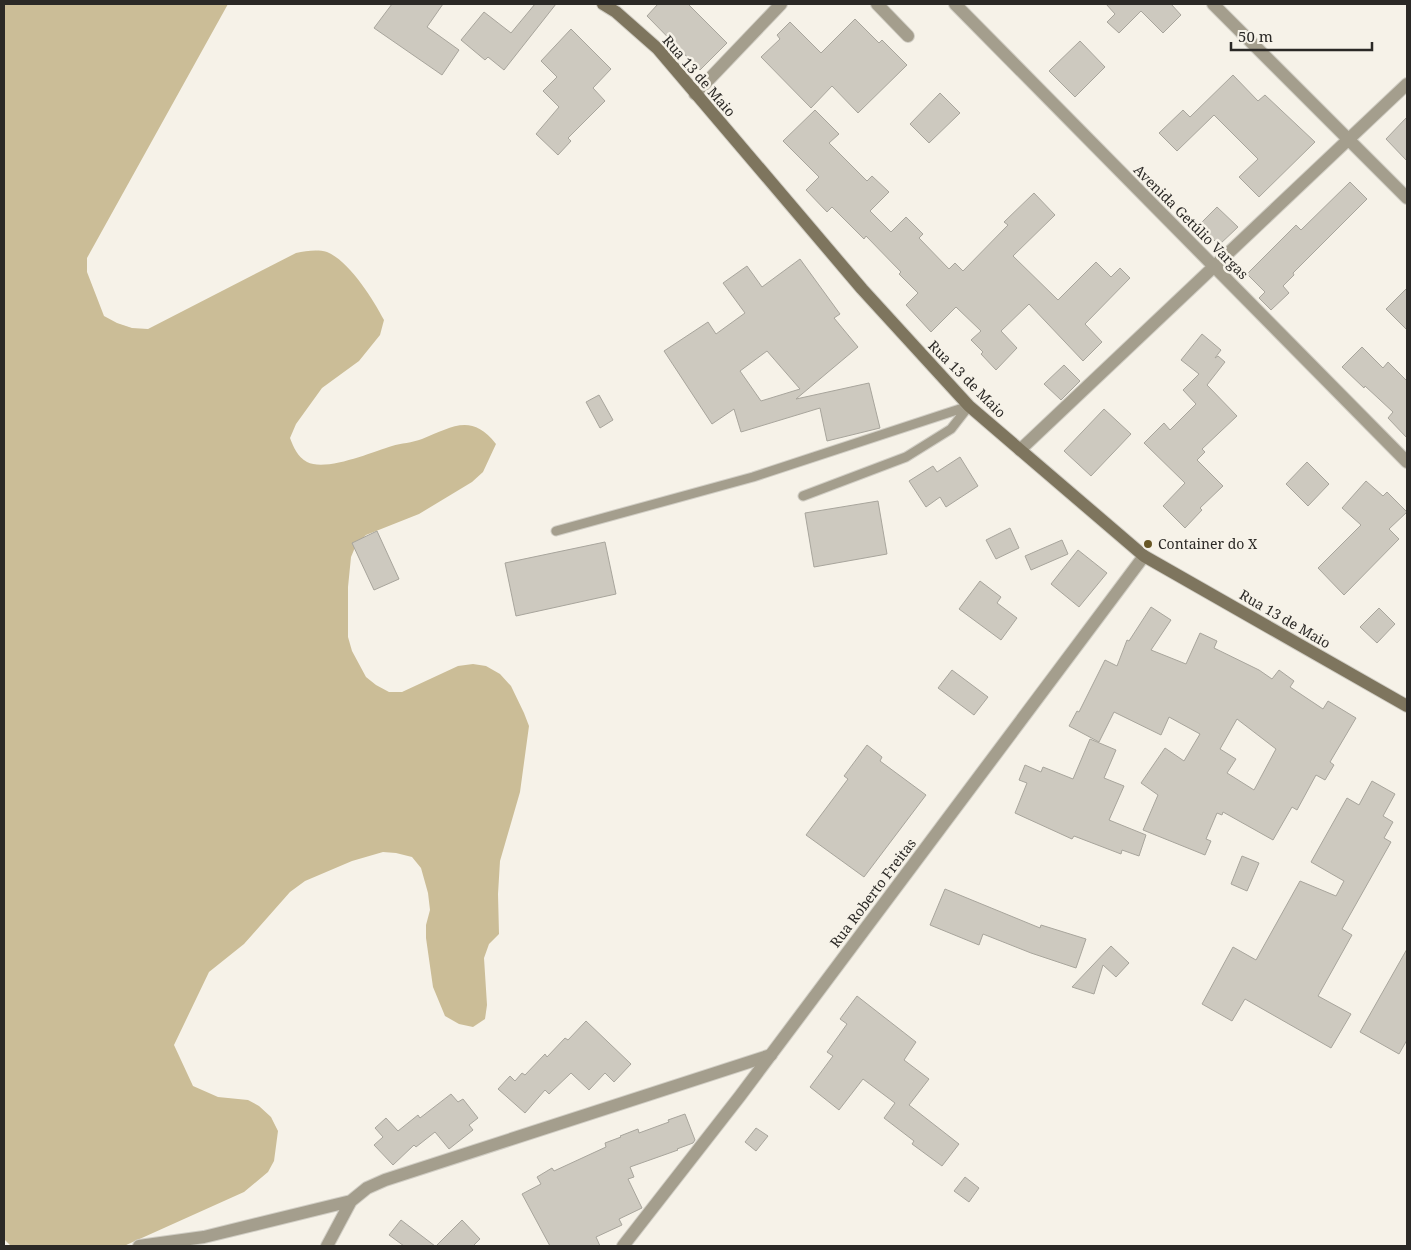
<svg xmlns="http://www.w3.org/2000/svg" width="1411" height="1250" viewBox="0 0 1411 1250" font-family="'Noto Serif',serif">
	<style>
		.forest { fill: #cbbd97 }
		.building { fill: #cdc9bf; stroke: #a8a59c; fill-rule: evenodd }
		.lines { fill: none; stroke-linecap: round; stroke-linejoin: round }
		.service-casing { stroke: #d1cec5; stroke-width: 11 }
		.minor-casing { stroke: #d1cec5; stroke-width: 14 }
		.tertiary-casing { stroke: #d1cec5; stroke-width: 14 }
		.secondary-casing { stroke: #d1cec5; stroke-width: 14 }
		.service { stroke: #a49e8d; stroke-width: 9 }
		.minor { stroke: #a49e8d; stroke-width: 12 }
		.tertiary { stroke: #a49e8d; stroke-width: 12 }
		.secondary { stroke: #7e755e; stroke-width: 12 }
		.poi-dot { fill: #685725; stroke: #f6f2e8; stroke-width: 2 }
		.labels { text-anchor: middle; stroke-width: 5; stroke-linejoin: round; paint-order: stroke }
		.street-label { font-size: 14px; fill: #2b2926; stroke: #f6f2e8 }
		.poi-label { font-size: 14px; fill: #2b2926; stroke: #f6f2e8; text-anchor: start }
	</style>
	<rect width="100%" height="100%" fill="#f6f2e8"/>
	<path class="forest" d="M 4,4 L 228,4 L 87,258 L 87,272 L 104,316 L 117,323 L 132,328 L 148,329 L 296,253 C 306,251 317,249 327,252 C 349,261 373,299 384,320 L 380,335 L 359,361 L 322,388 L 296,424 L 290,438 C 294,448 297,456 307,462 C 326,472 372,452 392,446 C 401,443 412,443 422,439 C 451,428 471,412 496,444 L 483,472 L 472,482 L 419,514 L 366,535 L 356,545 L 351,557 L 348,587 L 348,637 L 352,651 L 366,677 L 376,685 L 389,692 L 402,692 L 458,666 L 473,664 L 486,666 L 500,674 L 511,686 L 524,713 L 529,726 L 520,792 L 500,861 L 498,894 L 499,934 L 489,944 L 484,958 L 487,1005 L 485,1019 L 473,1027 L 459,1024 L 445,1016 L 433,987 L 426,938 L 426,925 L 430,910 L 428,893 L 421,868 L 412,857 L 396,853 L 383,852 L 352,861 L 305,881 L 290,892 L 244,944 L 209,972 L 174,1045 L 193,1086 L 218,1097 L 248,1100 L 259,1106 L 271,1117 L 278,1131 L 274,1161 L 268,1172 L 244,1192 L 124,1246 L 11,1246 L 4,1239 Z"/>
	<path class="building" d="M 392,4 L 443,4 L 427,27 L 459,50 L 442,75 L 374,28 Z
		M 535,4 L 556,4 L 504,70 L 488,57 L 485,60 L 461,40 L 484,12 L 511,33 Z
		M 658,4 L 688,4 L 727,43 L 700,70 L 647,16 Z
		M 1106,4 L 1171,4 L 1181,15 L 1163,33 L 1141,11 L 1119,33 L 1107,22 L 1115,14 Z
		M 855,19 L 879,43 L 882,40 L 907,65 L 858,113 L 832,86 L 811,108 L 761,57 L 780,39 L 777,35 L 790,22 L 821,53 Z
		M 571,29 L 611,69 L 593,88 L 605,101 L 568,138 L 571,141 L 558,155 L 536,134 L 559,107 L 543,91 L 557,77 L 541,61 Z
		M 1080,41 L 1105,67 L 1075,97 L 1049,71 Z
		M 1233,75 L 1258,101 L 1265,95 L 1315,142 L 1259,197 L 1239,177 L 1258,159 L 1214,115 L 1177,151 L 1159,133 L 1183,110 L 1190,117 Z
		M 940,93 L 960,113 L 929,143 L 910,124 Z
		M 815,110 L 839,134 L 829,143 L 867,181 L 872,176 L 889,192 L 870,211 L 891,232 L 906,217 L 923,234 L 919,238 L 949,269 L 955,263 L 963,271 L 1008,225 L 1004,222 L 1034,193 L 1055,215 L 1013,256 L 1058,300 L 1096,262 L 1111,277 L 1120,268 L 1130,278 L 1085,324 L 1102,342 L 1083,361 L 1029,304 L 1001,331 L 1017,348 L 996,370 L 981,354 L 983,352 L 971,340 L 981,331 L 956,307 L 931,332 L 906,305 L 918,293 L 899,274 L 901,272 L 866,236 L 864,239 L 832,207 L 827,212 L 806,190 L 819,177 L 783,141 Z
		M 1407,117 L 1407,161 L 1386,139 Z
		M 1350,182 L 1367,199 L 1293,273 L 1294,275 L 1283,286 L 1289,293 L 1271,310 L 1259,298 L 1265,292 L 1247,274 L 1296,225 L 1301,230 Z
		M 1217,207 L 1238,227 L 1219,245 L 1199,225 Z
		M 800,259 L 840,314 L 834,318 L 858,347 L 796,399 L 869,383 L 880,428 L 827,441 L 820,408 L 741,432 L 734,409 L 712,424 L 664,351 L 708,322 L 716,334 L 745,313 L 723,283 L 747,266 L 762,287 ZM 767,351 L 800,389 L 761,401 L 740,371 Z
		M 1407,288 L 1407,330 L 1386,309 Z
		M 1202,334 L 1221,350 L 1215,358 L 1218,356 L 1225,362 L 1207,385 L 1237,416 L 1202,449 L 1205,452 L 1197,460 L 1223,486 L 1200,508 L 1202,510 L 1185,528 L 1163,506 L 1185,483 L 1144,443 L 1164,423 L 1170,430 L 1196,404 L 1183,390 L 1199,374 L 1181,360 Z
		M 1362,347 L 1383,368 L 1388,362 L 1407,381 L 1407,438 L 1388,418 L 1393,412 L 1365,386 L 1364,388 L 1342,367 Z
		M 1064,365 L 1080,381 L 1061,400 L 1044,384 Z
		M 599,395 L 613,420 L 600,428 L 586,402 Z
		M 1104,409 L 1131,434 L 1091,476 L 1064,451 Z
		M 960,457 L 978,486 L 946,507 L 940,497 L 926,507 L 909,481 L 933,466 L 937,472 Z
		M 1307,462 L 1329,484 L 1308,506 L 1286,484 Z
		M 1366,481 L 1383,496 L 1387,492 L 1407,512 L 1389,529 L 1399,539 L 1344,595 L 1318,568 L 1361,525 L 1342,508 Z
		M 878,501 L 887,554 L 814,567 L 805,513 Z
		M 1010,528 L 1019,548 L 996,559 L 986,540 Z
		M 377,531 L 399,579 L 374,590 L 352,543 Z
		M 1062,540 L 1068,554 L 1031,570 L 1025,556 Z
		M 605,542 L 616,594 L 516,616 L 505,563 Z
		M 1078,550 L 1107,573 L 1079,607 L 1051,584 Z
		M 980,581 L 1001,597 L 997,603 L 1017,618 L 1001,640 L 959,609 Z
		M 1151,607 L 1171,620 L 1151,650 L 1186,664 L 1200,633 L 1217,641 L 1214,648 L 1259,670 L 1272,679 L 1279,670 L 1294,681 L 1290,687 L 1323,709 L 1328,701 L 1356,718 L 1330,762 L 1334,765 L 1325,780 L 1316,775 L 1297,810 L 1292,807 L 1273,840 L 1223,812 L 1222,815 L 1217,813 L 1206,839 L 1211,841 L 1205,855 L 1143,830 L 1158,795 L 1141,783 L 1165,748 L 1184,761 L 1200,734 L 1169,717 L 1161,735 L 1114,712 L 1099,742 L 1069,726 L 1077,711 L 1079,712 L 1105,660 L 1117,666 L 1127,640 L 1129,641 ZM 1237,719 L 1276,749 L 1254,790 L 1227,773 L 1236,759 L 1220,749 Z
		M 1379,608 L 1395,624 L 1377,643 L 1360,627 Z
		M 952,670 L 988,697 L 974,715 L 938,688 Z
		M 1090,739 L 1116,750 L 1104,778 L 1124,786 L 1109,820 L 1146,835 L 1139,856 L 1122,850 L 1121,854 L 1074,836 L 1072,839 L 1015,813 L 1027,783 L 1019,780 L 1025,765 L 1041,772 L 1043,767 L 1073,779 Z
		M 867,745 L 882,757 L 880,761 L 926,795 L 864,877 L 806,835 L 848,779 L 844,776 Z
		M 1372,781 L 1395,794 L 1383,816 L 1393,822 L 1384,838 L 1391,842 L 1342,929 L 1352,935 L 1318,996 L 1351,1014 L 1331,1048 L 1245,999 L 1232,1021 L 1202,1004 L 1233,947 L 1256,960 L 1300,881 L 1336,896 L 1344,881 L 1311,862 L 1347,798 L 1359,805 Z
		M 1242,856 L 1259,863 L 1247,891 L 1231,884 Z
		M 945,889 L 1040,928 L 1041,925 L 1086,939 L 1076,968 L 1031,953 L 983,934 L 979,945 L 930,925 Z
		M 1111,946 L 1129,963 L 1116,977 L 1103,965 L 1094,994 L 1072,987 Z
		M 1407,949 L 1407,1040 L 1399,1054 L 1360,1032 Z
		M 857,996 L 916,1042 L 904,1060 L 929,1079 L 909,1105 L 959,1144 L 942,1166 L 912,1144 L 914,1141 L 884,1118 L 895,1103 L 863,1079 L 839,1110 L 810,1087 L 833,1056 L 827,1052 L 847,1024 L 840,1019 Z
		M 586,1021 L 631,1064 L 614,1082 L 605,1073 L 589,1090 L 571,1073 L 549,1094 L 545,1090 L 525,1113 L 498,1089 L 510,1076 L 515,1081 L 522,1073 L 525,1075 L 545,1054 L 547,1057 L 565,1038 L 568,1040 Z
		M 451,1094 L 458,1102 L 463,1099 L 478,1118 L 469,1125 L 473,1130 L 449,1149 L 435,1132 L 416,1147 L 414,1145 L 393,1165 L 374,1145 L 383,1137 L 375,1128 L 386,1118 L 398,1131 L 418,1115 L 420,1118 Z
		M 685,1114 L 695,1140 L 693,1143 L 677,1149 L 678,1150 L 630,1167 L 634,1177 L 628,1179 L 642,1208 L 619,1219 L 622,1225 L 596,1237 L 600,1246 L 550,1246 L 522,1194 L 541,1184 L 537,1177 L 552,1168 L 554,1171 L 606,1147 L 605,1143 L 621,1137 L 620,1136 L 638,1129 L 639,1133 L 669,1122 L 668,1120 Z
		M 756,1128 L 768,1136 L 756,1151 L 745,1142 Z
		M 965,1177 L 979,1188 L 969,1202 L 954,1191 Z
		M 401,1220 L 435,1246 L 404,1246 L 389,1235 Z
		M 462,1220 L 480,1239 L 473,1246 L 436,1246 Z"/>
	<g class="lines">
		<g class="service-casing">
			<path id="service" d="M 803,496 L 906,457 L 951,429 L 969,406
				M 556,531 L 753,477 L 969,406"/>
		</g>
		<g class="minor-casing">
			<path id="minor" d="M 877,4 L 908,36
				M 955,4 L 1407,462
				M 1213,4 L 1407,198
				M 695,94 L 781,4
				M 1020,450 L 1407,84
				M 139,1246 L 204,1237 L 351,1201
				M 327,1246 L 351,1201 L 367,1188 L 385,1180 L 771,1055"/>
		</g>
		<g class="tertiary-casing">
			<path id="tertiary" d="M 623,1246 L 740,1096 L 1144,556"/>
		</g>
		<g class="secondary-casing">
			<path id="secondary" d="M 603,4 L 616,12 L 658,49 L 862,289 L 969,406 L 1144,556 L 1407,706"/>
		</g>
		<use href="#service" class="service"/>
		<use href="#minor" class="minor"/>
		<use href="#tertiary" class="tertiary"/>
		<use href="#secondary" class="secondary"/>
	</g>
	<circle class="poi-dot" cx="1148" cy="544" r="5"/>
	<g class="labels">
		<g class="street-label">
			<text transform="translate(699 76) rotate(49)" y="5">Rua 13 de Maio</text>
			<text transform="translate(1191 222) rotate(45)" y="5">Avenida Getúlio Vargas</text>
			<text transform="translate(967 379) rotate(45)" y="5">Rua 13 de Maio</text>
			<text transform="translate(1285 619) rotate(30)" y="5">Rua 13 de Maio</text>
			<text transform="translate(873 893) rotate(-53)" y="5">Rua Roberto Freitas</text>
		</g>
		<g class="poi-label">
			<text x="1158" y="549">Container do X</text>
		</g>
	</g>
	<rect width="1411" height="1250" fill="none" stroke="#2b2926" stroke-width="10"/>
	<path d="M1231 42v8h141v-8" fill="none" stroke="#2b2926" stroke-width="2.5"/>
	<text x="1238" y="42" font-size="15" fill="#2b2926" stroke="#f6f2e8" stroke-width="4" paint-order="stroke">50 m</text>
</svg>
